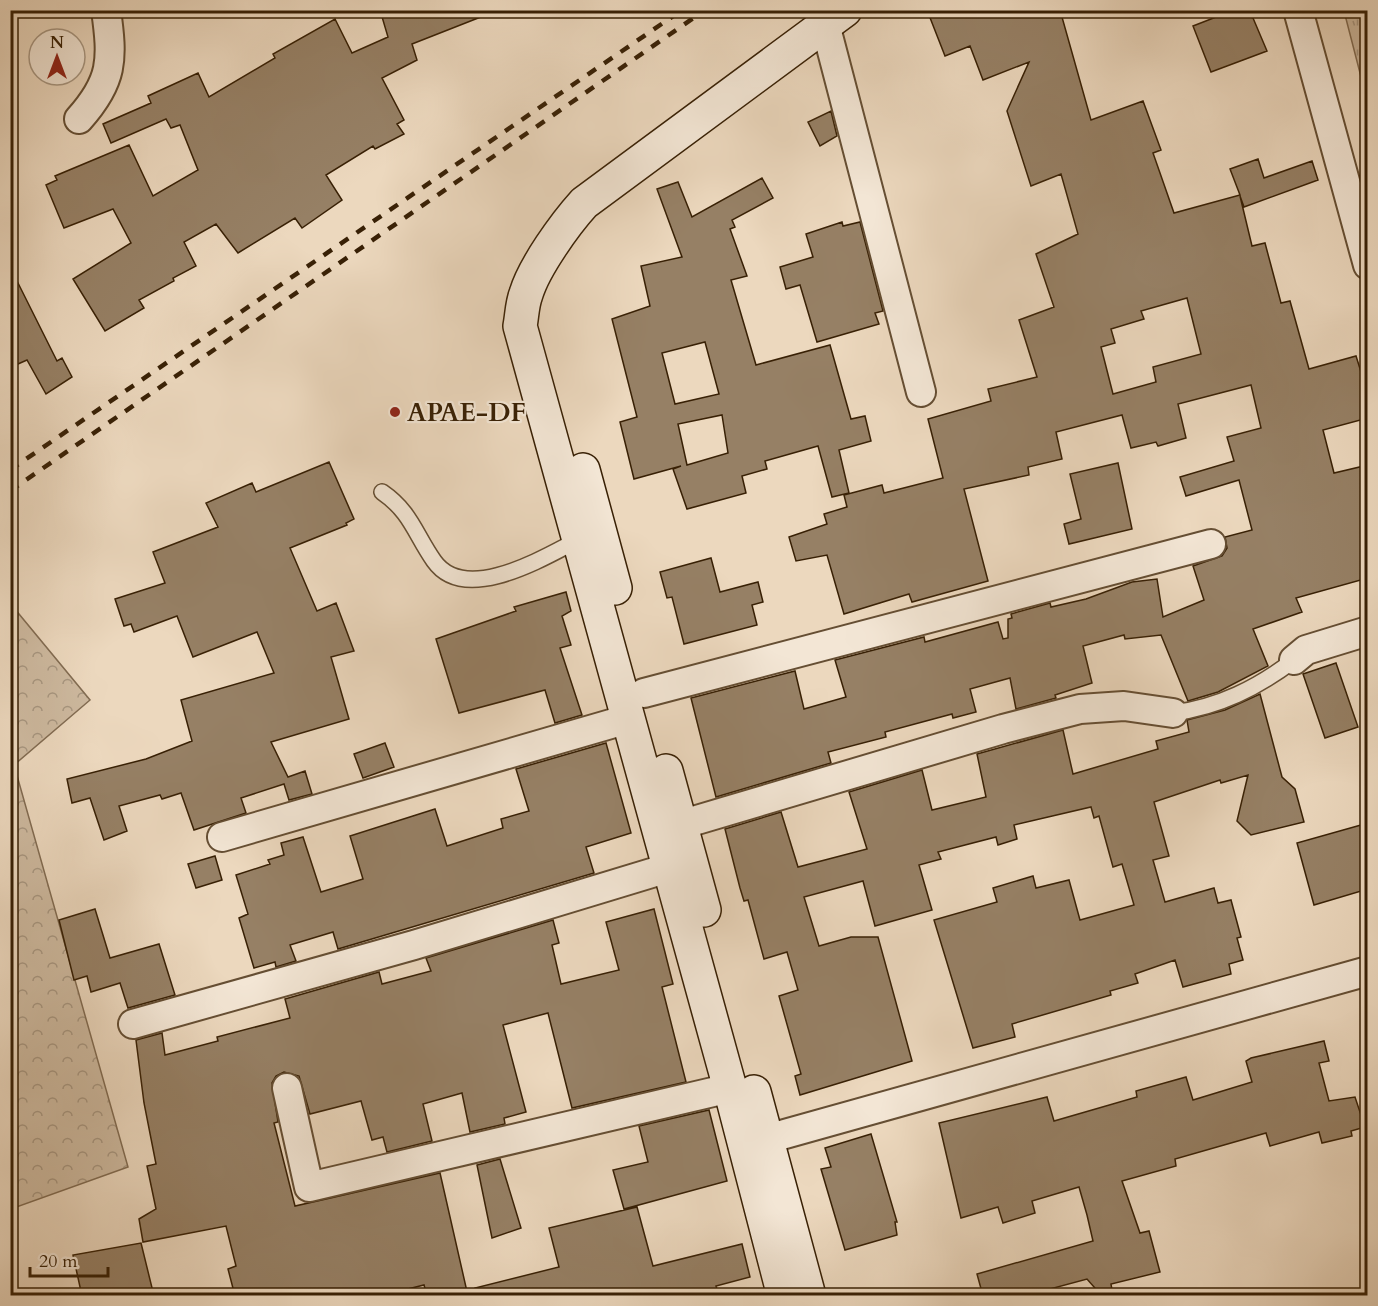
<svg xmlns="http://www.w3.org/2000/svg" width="1378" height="1306" viewBox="0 0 1378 1306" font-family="Cardo,serif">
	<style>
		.grass { fill: url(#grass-tufts); stroke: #826c52; stroke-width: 1.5 }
		.forest { fill: url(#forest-crowns); stroke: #826c52; stroke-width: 1.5 }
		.building { fill: #968065; stroke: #382005; stroke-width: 1.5; fill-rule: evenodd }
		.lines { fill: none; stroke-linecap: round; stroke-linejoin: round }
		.lane-casing { stroke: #654e33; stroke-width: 18 }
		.street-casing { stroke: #654e33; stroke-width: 32 }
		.secondary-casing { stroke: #382005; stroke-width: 36 }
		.lane { stroke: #f3e6d5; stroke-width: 15 }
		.street { stroke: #f3e6d5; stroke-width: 28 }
		.secondary { stroke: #f3e6d5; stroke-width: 33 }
		.rail { stroke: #382005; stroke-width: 4.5; stroke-dasharray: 10 10; stroke-linecap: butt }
		.poi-dot { fill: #8f2418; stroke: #f3e6d5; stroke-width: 2 }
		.labels { text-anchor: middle; stroke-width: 4.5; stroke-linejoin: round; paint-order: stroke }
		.poi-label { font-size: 26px; font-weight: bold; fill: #382005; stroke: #f3e6d5; text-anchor: start }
	</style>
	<defs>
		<pattern id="grass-tufts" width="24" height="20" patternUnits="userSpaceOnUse" patternTransform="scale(1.5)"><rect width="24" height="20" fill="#cdb99f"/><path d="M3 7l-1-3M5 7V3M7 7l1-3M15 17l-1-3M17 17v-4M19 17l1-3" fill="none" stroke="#a79680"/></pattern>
		<pattern id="forest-crowns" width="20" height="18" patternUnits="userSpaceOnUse" patternTransform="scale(1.5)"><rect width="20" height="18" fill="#cdb99f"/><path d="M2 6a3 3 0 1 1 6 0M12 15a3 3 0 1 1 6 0" fill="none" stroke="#a79680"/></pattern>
	</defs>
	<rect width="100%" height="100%" fill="#ecd8be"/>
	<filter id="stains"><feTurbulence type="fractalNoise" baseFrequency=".00333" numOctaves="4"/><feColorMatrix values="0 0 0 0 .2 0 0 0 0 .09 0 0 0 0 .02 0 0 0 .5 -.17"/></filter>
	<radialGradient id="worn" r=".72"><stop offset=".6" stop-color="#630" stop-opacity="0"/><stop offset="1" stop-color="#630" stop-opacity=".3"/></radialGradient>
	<path class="grass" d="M 1344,11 L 1367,11 L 1367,100 Z"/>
	<path class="forest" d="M 11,607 L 14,608 L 90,700 L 14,765 L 128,1167 L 11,1209 Z"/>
	<path class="building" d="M 380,10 L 496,11 L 412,44 L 417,60 L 382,78 L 404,120 L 397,124 L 404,134 L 375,149 L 373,146 L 326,175 L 342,200 L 302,228 L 295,218 L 238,253 L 216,224 L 184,242 L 196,266 L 173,278 L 174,281 L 139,300 L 144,308 L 105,331 L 73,279 L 131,243 L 113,209 L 64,228 L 46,185 L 57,180 L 55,176 L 129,145 L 153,196 L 198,170 L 180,125 L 171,128 L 166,119 L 111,143 L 103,124 L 151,103 L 148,96 L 198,73 L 209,97 L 275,58 L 273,54 L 335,19 L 352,53 L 388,37 Z
		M 927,10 L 1060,10 L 1091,120 L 1143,101 L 1161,150 L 1153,153 L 1174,213 L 1240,195 L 1230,169 L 1258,159 L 1264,178 L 1312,161 L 1318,180 L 1244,207 L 1240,196 L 1252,246 L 1265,243 L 1281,303 L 1290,301 L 1309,369 L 1356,356 L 1368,394 L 1368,418 L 1323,430 L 1334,473 L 1368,465 L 1368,578 L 1296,598 L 1302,612 L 1253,629 L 1268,666 L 1218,692 L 1188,701 L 1161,635 L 1125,639 L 1124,635 L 1083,646 L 1092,683 L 1055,695 L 1056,698 L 1016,709 L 1010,678 L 970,689 L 976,712 L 953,718 L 952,714 L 885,732 L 886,737 L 828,752 L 831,763 L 716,797 L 691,698 L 795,671 L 804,709 L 846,697 L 835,660 L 924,637 L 925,642 L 998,622 L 1003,639 L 1008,638 L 1008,619 L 1012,618 L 1011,614 L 1050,603 L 1051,607 L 1086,599 L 1132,582 L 1157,579 L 1163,617 L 1204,600 L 1193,566 L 1222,556 L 1227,548 L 1225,537 L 1252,530 L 1239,480 L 1186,496 L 1180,477 L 1234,461 L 1227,437 L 1261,428 L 1251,385 L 1178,404 L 1186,438 L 1158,446 L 1156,442 L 1131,448 L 1122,415 L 1056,432 L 1062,459 L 1028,467 L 1029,475 L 964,489 L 988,581 L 912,602 L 909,594 L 844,614 L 827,555 L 796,561 L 789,537 L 827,524 L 824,514 L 847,507 L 844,495 L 882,485 L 884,493 L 943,478 L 928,419 L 991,401 L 988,389 L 1037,377 L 1019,320 L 1054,307 L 1036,254 L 1078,234 L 1061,174 L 1031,186 L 1007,111 L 1029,62 L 983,80 L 970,46 L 945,56 ZM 1187,298 L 1201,354 L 1153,367 L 1156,382 L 1113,394 L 1101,347 L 1115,343 L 1111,329 L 1144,319 L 1141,311 Z
		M 1234,10 L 1253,18 L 1267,51 L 1211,72 L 1193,26 Z
		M 831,111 L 837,136 L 820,146 L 808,122 Z
		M 762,178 L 773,198 L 732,220 L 735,227 L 730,229 L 747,276 L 731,280 L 756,365 L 830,345 L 851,419 L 865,416 L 871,441 L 839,450 L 849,493 L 832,497 L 818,446 L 765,461 L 767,469 L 742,476 L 746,493 L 687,509 L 673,469 L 681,466 L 634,479 L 620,422 L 637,417 L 612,319 L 650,306 L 641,266 L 682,257 L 657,189 L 678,182 L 692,217 ZM 705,342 L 719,394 L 675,404 L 662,353 ZM 722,415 L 728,453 L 687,465 L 678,424 Z
		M 842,222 L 843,226 L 860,222 L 883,311 L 875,313 L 879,324 L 817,342 L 800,285 L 786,289 L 780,267 L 813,257 L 806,234 Z
		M 10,267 L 57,361 L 62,358 L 72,377 L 46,394 L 27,360 L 18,364 L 10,350 Z
		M 329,462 L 354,519 L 346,523 L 347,525 L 290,548 L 317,611 L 336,603 L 354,651 L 331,657 L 349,719 L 271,742 L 288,777 L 305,771 L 312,794 L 289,800 L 284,784 L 241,798 L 246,813 L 194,830 L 181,793 L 162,799 L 160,795 L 119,806 L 127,831 L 104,840 L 90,798 L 72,803 L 67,779 L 146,759 L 192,741 L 181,700 L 274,673 L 257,632 L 193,657 L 177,616 L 134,632 L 131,624 L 124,626 L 115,599 L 165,583 L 153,552 L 218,527 L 206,503 L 252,483 L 256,492 Z
		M 1118,463 L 1132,529 L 1069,544 L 1064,524 L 1081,519 L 1070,474 Z
		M 711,558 L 720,592 L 758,582 L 763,602 L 752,605 L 757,625 L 684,644 L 672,597 L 667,598 L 660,572 Z
		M 566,592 L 571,611 L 562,616 L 571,645 L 560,648 L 582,715 L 555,723 L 545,690 L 459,713 L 436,639 L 516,611 L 514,607 Z
		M 1336,663 L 1358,727 L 1325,738 L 1303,674 Z
		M 1260,694 L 1282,777 L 1295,789 L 1304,822 L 1251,835 L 1237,821 L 1248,775 L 1221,783 L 1220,780 L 1154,802 L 1169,856 L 1153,860 L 1165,902 L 1214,888 L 1218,903 L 1231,900 L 1241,937 L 1237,938 L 1243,960 L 1229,964 L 1231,974 L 1183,987 L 1175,960 L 1135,974 L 1138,983 L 1110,991 L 1111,995 L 1012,1024 L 1015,1037 L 973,1048 L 934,920 L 997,902 L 993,888 L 1033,876 L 1036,888 L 1069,880 L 1080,920 L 1134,905 L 1122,864 L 1113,867 L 1099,816 L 1094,818 L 1091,807 L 1014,825 L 1017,839 L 998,845 L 996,837 L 938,852 L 941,859 L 919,865 L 932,910 L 875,926 L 863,881 L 804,897 L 819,946 L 851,937 L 878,937 L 912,1061 L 800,1095 L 795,1076 L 801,1074 L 779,996 L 798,990 L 787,952 L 764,959 L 748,900 L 744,901 L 740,888 L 725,829 L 781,812 L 798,867 L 867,849 L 849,792 L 922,770 L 932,810 L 986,797 L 977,754 L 1063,730 L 1073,774 L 1158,749 L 1156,741 L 1189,732 L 1187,720 L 1225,710 Z
		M 385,743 L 394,767 L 363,778 L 354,754 Z
		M 606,743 L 631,833 L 586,847 L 594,873 L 338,949 L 333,932 L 290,945 L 296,961 L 276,967 L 275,962 L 254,968 L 239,918 L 248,914 L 236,875 L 270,864 L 268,860 L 284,855 L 281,843 L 303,837 L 321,892 L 363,879 L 350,836 L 435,809 L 447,846 L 503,828 L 501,819 L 529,811 L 516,769 Z
		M 1368,823 L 1368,889 L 1314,905 L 1297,843 Z
		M 215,856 L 222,880 L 196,888 L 188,864 Z
		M 95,909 L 110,958 L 159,944 L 175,995 L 128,1008 L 120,983 L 91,992 L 87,976 L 74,980 L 59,920 Z
		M 654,909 L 673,984 L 662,987 L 686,1082 L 572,1108 L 548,1013 L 503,1025 L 526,1112 L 504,1118 L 505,1124 L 470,1132 L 462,1093 L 423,1104 L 432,1141 L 387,1152 L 383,1137 L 372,1140 L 361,1101 L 310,1114 L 299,1076 L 284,1072 L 276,1076 L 272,1083 L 278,1122 L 274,1123 L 295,1206 L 440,1173 L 468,1296 L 427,1296 L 424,1285 L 380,1296 L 235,1296 L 228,1269 L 236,1266 L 226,1226 L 143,1242 L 139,1219 L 156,1209 L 147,1166 L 156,1164 L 144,1103 L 136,1040 L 162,1033 L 165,1055 L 218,1041 L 217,1037 L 290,1018 L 285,999 L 379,972 L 382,984 L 431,971 L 426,958 L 553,920 L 559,943 L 552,945 L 561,984 L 619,970 L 606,922 Z
		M 1324,1041 L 1329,1061 L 1319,1063 L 1329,1101 L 1355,1097 L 1365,1127 L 1351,1131 L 1352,1136 L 1322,1143 L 1319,1132 L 1270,1146 L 1266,1133 L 1175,1159 L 1176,1166 L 1122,1181 L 1140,1233 L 1149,1231 L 1160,1272 L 1111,1284 L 1113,1296 L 1102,1296 L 1087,1279 L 1024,1296 L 983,1296 L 977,1274 L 1093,1241 L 1087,1215 L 1079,1187 L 1032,1201 L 1035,1213 L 1003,1223 L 998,1207 L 961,1218 L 939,1123 L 1047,1097 L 1054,1121 L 1137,1097 L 1136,1091 L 1186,1077 L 1193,1100 L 1252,1082 L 1246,1061 L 1251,1058 Z
		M 709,1110 L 727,1181 L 624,1209 L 613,1170 L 648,1162 L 639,1126 Z
		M 871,1134 L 897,1222 L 895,1222 L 897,1235 L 845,1250 L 821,1169 L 831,1167 L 825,1148 Z
		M 500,1159 L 521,1228 L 492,1238 L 477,1165 Z
		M 637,1207 L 653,1266 L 742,1244 L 750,1277 L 716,1286 L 719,1296 L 476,1296 L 475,1288 L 559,1267 L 549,1228 Z
		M 141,1243 L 154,1296 L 82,1296 L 73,1255 Z"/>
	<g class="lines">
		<g class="lane-casing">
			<path id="lane" d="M 382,492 C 411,512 415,534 434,561 C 465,605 543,558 578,540
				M 1173,713 C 1219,707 1257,688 1294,660"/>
		</g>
		<g class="street-casing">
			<path id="street" d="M 1298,10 L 1368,265
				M 825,24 L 921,392
				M 79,119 C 113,81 113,60 106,10
				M 1294,660 L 1306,650 L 1368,631
				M 644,693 L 1211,544
				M 680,825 L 1003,729 L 1080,709 L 1124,706 L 1173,713
				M 222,837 L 628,719
				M 133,1024 L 414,945 L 668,868
				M 287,1088 L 309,1187 L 730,1088
				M 767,1139 L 1368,971"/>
		</g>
		<g class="secondary-casing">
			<path id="secondary" d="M 583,470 L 615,588
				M 666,771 L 704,910
				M 754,1092 L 809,1296
				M 784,1296 L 730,1088 L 520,326 C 522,316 522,304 526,294 C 534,267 565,224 584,203 L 845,10"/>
		</g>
		<use href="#lane" class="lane"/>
		<use href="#street" class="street"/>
		<use href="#secondary" class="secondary"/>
		<path class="rail" d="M 1366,10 L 1368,15
			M 10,470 L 682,10
			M 10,491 L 705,10"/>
	</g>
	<circle class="poi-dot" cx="395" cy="412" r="6"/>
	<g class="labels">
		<g class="poi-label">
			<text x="407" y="421">APAE-DF</text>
		</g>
	</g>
	<rect width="1378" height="1306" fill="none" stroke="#ecd8be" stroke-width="36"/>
	<rect x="12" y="12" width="1354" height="1282" fill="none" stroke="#382005" stroke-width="3"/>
	<rect x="18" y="18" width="1342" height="1270" fill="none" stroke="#382005" stroke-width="1.5"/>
	<g transform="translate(57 57)"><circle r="28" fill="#f3e6d5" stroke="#a89782" stroke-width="1.5"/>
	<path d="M0-4.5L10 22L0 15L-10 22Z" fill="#8f2418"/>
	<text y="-9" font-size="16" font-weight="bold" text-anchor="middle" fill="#382005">N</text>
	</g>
	<path d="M30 1267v9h78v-9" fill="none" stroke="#382005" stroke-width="3"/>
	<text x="39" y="1267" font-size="18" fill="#382005" stroke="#f3e6d5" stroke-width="4.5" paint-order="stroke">20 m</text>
	<rect width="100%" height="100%" filter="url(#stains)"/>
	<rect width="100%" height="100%" fill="url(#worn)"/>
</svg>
